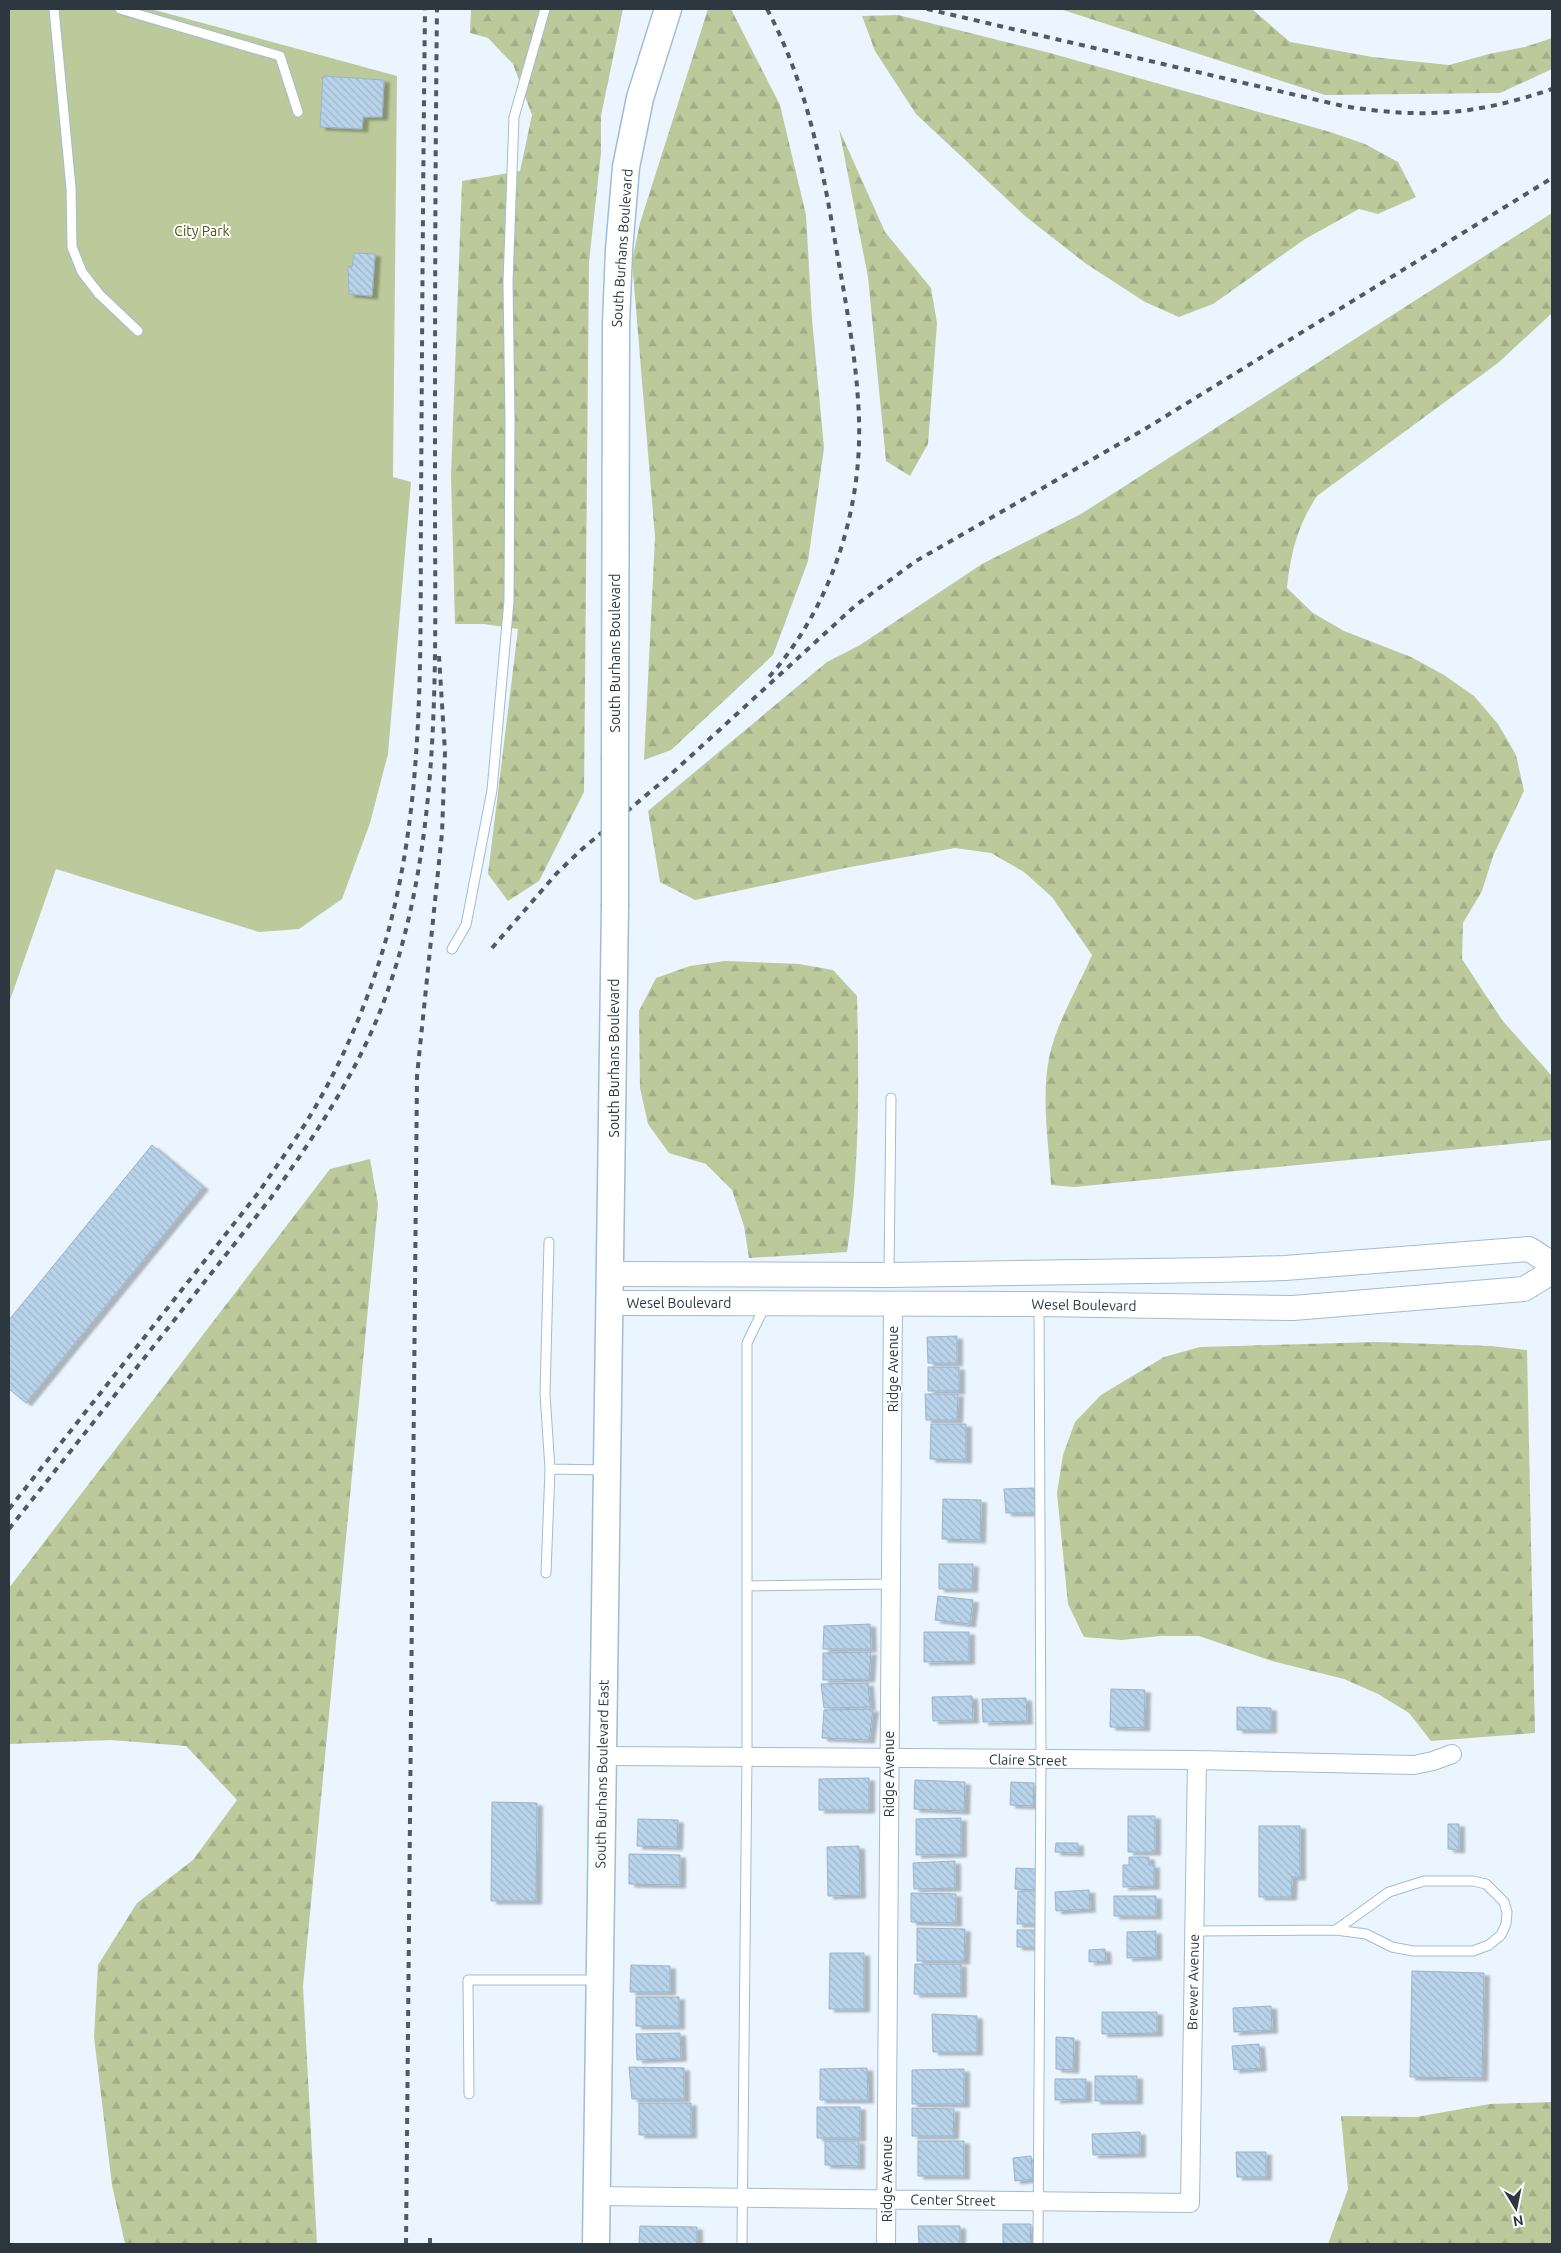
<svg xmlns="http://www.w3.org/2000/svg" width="1561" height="2253" viewBox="0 0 1561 2253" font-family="Ubuntu,sans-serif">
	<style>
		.green { fill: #bbc99b }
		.forest { fill: url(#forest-firs) }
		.building { fill: url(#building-back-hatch); stroke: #9ab4cb; filter: url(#shadow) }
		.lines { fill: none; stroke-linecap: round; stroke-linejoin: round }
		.lane-casing { stroke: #a1bcd3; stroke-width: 11 }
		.street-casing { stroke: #a1bcd3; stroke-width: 20 }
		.secondary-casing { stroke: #a1bcd3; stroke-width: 26 }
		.primary-casing { stroke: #a1bcd3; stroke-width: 29 }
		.lane { stroke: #fff; stroke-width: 9 }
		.street { stroke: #fff; stroke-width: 18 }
		.secondary { stroke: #fff; stroke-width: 24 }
		.primary { stroke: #fff; stroke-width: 26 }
		.rail { stroke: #505a63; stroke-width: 4; stroke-dasharray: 6 6; stroke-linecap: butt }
		.primary-bridge-casing { stroke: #a1bcd3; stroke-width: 29; stroke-linecap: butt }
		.primary-bridge { stroke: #fff; stroke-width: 26 }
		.labels { text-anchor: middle; stroke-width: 4; stroke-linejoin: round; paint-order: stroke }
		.park-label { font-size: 14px; fill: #475710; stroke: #fff }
		.street-label { font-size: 14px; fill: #2d3740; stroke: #fff }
	</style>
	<defs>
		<pattern id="forest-firs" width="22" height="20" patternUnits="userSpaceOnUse" patternTransform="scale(1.25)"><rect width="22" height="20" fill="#bbc99b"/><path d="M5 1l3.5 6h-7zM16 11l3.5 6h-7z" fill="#a1ad87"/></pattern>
		<pattern id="building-back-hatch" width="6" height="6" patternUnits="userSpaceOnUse" patternTransform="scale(1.25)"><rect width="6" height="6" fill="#b8d3ea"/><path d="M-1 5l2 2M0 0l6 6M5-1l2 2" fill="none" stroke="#9eb6ca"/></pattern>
		<filter id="shadow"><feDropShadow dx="5.5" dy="3" stdDeviation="1" flood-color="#0004"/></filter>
	</defs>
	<rect width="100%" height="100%" fill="#eaf5ff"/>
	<path class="green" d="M 9,9 L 151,9 L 397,76 L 393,477 L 411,482 L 388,754 L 370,823 L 342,899 L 299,929 L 259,932 L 56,869 L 9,1003 Z"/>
	<path class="forest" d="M 471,9 L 623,9 L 601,116 L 601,153 L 589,262 L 584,792 L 539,881 L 508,901 L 488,874 L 518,629 L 484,624 L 455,624 L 451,476 L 462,181 L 520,171 L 532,115 L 513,64 L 488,38 L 470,33 Z
		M 708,9 L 731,9 L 780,105 L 806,215 L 812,319 L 824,448 L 808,561 L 773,655 L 671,750 L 644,760 L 655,537 L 632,261 L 640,223 Z
		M 1060,9 L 1252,9 L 1290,42 L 1372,57 L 1449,65 L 1489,54 L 1525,47 L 1552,38 L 1552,69 L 1500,93 L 1325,95 Z
		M 898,15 L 1050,53 L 1330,132 L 1365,144 L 1398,162 L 1416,197 L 1378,214 L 1359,209 L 1305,239 L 1213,304 L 1179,317 L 1145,302 L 1085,263 L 1025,216 L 916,114 L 875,51 L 862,16 Z
		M 839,129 L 885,232 L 931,288 L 937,323 L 928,444 L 910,476 L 886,461 L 868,277 Z
		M 1552,213 L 1552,313 L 1498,363 L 1317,496 C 1297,527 1291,552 1287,588 L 1313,613 L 1344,631 L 1411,657 L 1444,675 L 1474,696 L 1498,724 L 1516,755 L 1524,791 L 1493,856 L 1482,891 L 1463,923 L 1462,959 L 1502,1020 L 1552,1076 L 1552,1140 L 1074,1187 L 1051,1185 C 1049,1144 1041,1100 1049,1058 C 1056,1023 1078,988 1092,955 L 1052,897 L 1024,872 L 991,853 L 955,848 L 845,868 L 695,900 L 660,882 L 648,811 L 827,662 L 860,645 L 982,564 L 1081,514 Z
		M 725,961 L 799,964 L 833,970 L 857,996 C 859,1081 860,1167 847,1252 L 749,1258 L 744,1226 L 732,1190 L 706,1164 L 669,1153 L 648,1124 L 640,1088 L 639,1011 L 656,978 L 690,966 Z
		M 370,1159 L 378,1204 L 303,1986 L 317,2244 L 125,2244 L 112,2185 L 94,2037 L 98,1965 L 137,1903 L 193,1860 L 237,1800 L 186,1746 L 111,1740 L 9,1744 L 9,1588 L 330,1169 Z
		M 1377,1342 L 1491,1346 L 1527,1350 L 1535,1733 L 1431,1741 L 1409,1713 L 1378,1694 L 1344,1679 L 1272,1661 L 1199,1636 L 1160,1636 L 1122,1640 L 1084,1637 L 1068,1604 L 1057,1493 L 1063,1455 L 1075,1422 L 1101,1395 L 1164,1357 L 1200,1347 Z
		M 1552,2102 L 1552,2244 L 1328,2244 L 1348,2189 L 1341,2116 L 1416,2117 L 1490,2104 Z"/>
	<path class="building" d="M 323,76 L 384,80 L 382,117 L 363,117 L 362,129 L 320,127 Z
		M 354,253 L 375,254 L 372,296 L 349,294 L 348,266 L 352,267 Z
		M 152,1145 L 203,1187 L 26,1403 L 9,1389 L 9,1320 Z
		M 957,1336 L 957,1363 L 928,1363 L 927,1337 Z
		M 928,1367 L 959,1367 L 959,1391 L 928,1391 Z
		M 925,1394 L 958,1394 L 957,1420 L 926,1420 Z
		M 931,1424 L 966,1424 L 966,1460 L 930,1459 Z
		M 1034,1488 L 1036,1513 L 1006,1513 L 1004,1489 Z
		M 943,1499 L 981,1500 L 980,1540 L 942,1539 Z
		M 939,1564 L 973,1564 L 972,1589 L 939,1589 Z
		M 938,1596 L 973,1600 L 970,1624 L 935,1620 Z
		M 870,1624 L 871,1649 L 823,1649 L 824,1626 Z
		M 924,1632 L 969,1632 L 969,1661 L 924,1662 Z
		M 871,1652 L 869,1679 L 823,1680 L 823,1653 Z
		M 868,1683 L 870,1707 L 824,1708 L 821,1684 Z
		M 1111,1689 L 1145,1690 L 1144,1728 L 1110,1727 Z
		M 972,1696 L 973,1720 L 933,1721 L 932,1697 Z
		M 1026,1698 L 1027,1721 L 983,1722 L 982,1699 Z
		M 1237,1707 L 1271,1708 L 1271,1730 L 1237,1730 Z
		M 873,1709 L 869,1740 L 822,1738 L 824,1710 Z
		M 869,1778 L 869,1810 L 819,1810 L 819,1779 Z
		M 915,1780 L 965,1782 L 964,1811 L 914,1809 Z
		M 1011,1782 L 1034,1783 L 1033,1806 L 1010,1805 Z
		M 492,1802 L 537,1803 L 536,1901 L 491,1901 Z
		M 1128,1816 L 1155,1816 L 1155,1852 L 1128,1852 Z
		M 961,1818 L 961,1854 L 916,1855 L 916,1819 Z
		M 638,1819 L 678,1820 L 677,1847 L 637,1846 Z
		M 1448,1824 L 1459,1824 L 1459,1850 L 1448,1849 Z
		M 1259,1826 L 1300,1826 L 1300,1877 L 1292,1877 L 1291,1897 L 1259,1897 Z
		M 1056,1843 L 1078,1843 L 1078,1853 L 1055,1852 Z
		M 859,1846 L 860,1895 L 828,1896 L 827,1847 Z
		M 629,1854 L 680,1855 L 680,1885 L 629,1884 Z
		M 1129,1857 L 1149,1857 L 1149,1865 L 1154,1865 L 1154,1886 L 1123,1887 L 1123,1865 L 1129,1865 Z
		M 955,1861 L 955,1888 L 914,1889 L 913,1863 Z
		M 1016,1868 L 1038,1869 L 1037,1890 L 1015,1889 Z
		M 1089,1890 L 1090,1909 L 1056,1911 L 1055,1892 Z
		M 1018,1891 L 1036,1891 L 1036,1924 L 1017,1924 Z
		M 911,1893 L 956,1894 L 956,1923 L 911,1922 Z
		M 1114,1896 L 1156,1896 L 1156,1916 L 1114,1916 Z
		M 917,1928 L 965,1929 L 964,1961 L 917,1961 Z
		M 1017,1930 L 1037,1930 L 1037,1947 L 1017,1947 Z
		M 1156,1931 L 1156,1957 L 1127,1958 L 1127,1932 Z
		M 1105,1949 L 1106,1961 L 1089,1962 L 1089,1950 Z
		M 830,1953 L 864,1953 L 864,2009 L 829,2009 Z
		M 915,1964 L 961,1964 L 961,1994 L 914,1994 Z
		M 631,1965 L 670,1966 L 670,1992 L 630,1992 Z
		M 1412,1971 L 1484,1973 L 1482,2078 L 1410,2077 Z
		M 636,1997 L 679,1997 L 679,2026 L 636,2026 Z
		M 1271,2006 L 1272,2030 L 1234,2032 L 1233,2008 Z
		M 1102,2012 L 1157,2012 L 1157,2033 L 1102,2034 Z
		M 932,2014 L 977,2016 L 977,2052 L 933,2052 Z
		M 680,2033 L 681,2058 L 637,2060 L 636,2034 Z
		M 1056,2037 L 1074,2038 L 1073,2070 L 1056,2069 Z
		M 1259,2044 L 1261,2068 L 1234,2070 L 1232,2046 Z
		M 629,2067 L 684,2068 L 684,2099 L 632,2099 Z
		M 867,2068 L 868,2100 L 820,2100 L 820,2069 Z
		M 964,2069 L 964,2104 L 912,2104 L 912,2070 Z
		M 1095,2076 L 1137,2076 L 1137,2101 L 1095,2101 Z
		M 1055,2079 L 1086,2079 L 1086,2099 L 1055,2100 Z
		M 639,2103 L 691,2103 L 691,2135 L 639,2135 Z
		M 817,2107 L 860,2107 L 860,2138 L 817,2138 Z
		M 912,2108 L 954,2109 L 953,2136 L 912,2136 Z
		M 1140,2132 L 1140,2154 L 1093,2155 L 1092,2134 Z
		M 825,2141 L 859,2141 L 859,2166 L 825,2165 Z
		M 918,2141 L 964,2141 L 964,2176 L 918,2176 Z
		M 1236,2152 L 1266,2152 L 1266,2177 L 1237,2177 Z
		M 1031,2156 L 1033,2179 L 1015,2181 L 1013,2158 Z
		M 1003,2224 L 1031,2224 L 1030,2244 L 1003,2244 Z
		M 640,2226 L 697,2227 L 697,2244 L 639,2244 Z
		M 918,2226 L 960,2226 L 960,2244 L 919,2244 Z"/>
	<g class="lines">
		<g class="lane-casing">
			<path id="lane" d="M 54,9 L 71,188 L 72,247 L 82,272 L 99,294 L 138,331
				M 120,9 L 280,56 L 298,112
				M 452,949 L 466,925 L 492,790 L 509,601 L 510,421 L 508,282 L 514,117 L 545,9
				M 549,1242 L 545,1394 L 550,1469
				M 889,1275 L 891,1098
				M 546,1573 L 550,1469 L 605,1470
				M 747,1586 L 891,1584
				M 1194,1931 L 1336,1930 L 1366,1934 L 1392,1947 L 1413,1951 L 1473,1951 L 1489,1945 L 1501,1935 L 1506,1924 L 1507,1912 L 1504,1902 L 1486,1884 L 1473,1881 L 1424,1881 L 1389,1892 L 1336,1930
				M 469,2094 L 468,1980 L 596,1980
				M 742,2244 L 747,1757 L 747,1343 L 765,1306
				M 1038,2244 L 1041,1760 L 1039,1305"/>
		</g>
		<g class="street-casing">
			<path id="street" d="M 602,1756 L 1197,1760 L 1414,1765 L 1433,1761 L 1452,1754
				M 596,2196 L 1190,2203 L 1197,1760
				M 886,2244 L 893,1303"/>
		</g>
		<g class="secondary-casing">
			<path id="secondary" d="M 612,1274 L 889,1275 L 1215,1270 L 1285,1268 L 1529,1249 L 1552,1264
				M 611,1303 L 1039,1304 L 1293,1308 L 1524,1289 L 1552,1272"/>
		</g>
		<g class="primary-casing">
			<path id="primary" d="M 615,757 L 616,324 L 619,250 L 626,167 L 640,98 L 668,9
				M 596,2244 C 600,1798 611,1352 615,906"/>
		</g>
		<use href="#lane" class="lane"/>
		<use href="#street" class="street"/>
		<use href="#secondary" class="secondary"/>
		<use href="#primary" class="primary"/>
		<path class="rail" d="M 767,9 C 807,84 822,164 836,247 C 846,304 857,361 859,419 C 862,511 831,607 769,677
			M 927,9 L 1343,106 C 1423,119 1476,115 1552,89
			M 492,948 L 557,873 L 581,850 L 669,776 L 856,605 L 916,561 L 1145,429 L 1552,178
			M 9,1509 L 259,1192 C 275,1168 292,1145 307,1121 C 342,1064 369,1000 387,936 C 425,798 420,653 421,510 C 422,343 423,176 425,9
			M 9,1529 L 270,1199 C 316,1134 362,1066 388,990 C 442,836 435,663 435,502 C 435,337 435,173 437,9
			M 406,2244 L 417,1076 L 442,833 L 445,752 L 439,656
			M 430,2244 L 430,2235"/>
		<g class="primary-bridge-casing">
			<path id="primary-bridge" d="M 615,906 L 615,757"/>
		</g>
		<use href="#primary-bridge" class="primary-bridge"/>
	</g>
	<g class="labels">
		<g class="park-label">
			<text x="202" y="236">City Park</text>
		</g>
		<g class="street-label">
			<text transform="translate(622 248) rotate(-86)" y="5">South Burhans Boulevard</text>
			<text transform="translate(615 653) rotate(-90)" y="5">South Burhans Boulevard</text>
			<text transform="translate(614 1058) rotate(-90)" y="5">South Burhans Boulevard</text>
			<text x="679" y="1308">Wesel Boulevard</text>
			<text transform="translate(1084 1305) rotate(1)" y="5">Wesel Boulevard</text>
			<text transform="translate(893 1369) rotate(-90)" y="5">Ridge Avenue</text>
			<text transform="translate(1028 1760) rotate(1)" y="5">Claire Street</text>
			<text transform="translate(602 1774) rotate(-89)" y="5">South Burhans Boulevard East</text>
			<text transform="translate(889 1774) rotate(-90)" y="5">Ridge Avenue</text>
			<text transform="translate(1193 1982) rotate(-89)" y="5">Brewer Avenue</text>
			<text transform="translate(887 2179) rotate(-90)" y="5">Ridge Avenue</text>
			<text transform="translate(953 2200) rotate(1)" y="5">Center Street</text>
		</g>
	</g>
	<rect width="1561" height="2253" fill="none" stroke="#2d3740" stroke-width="20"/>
	<g transform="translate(1516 2208) rotate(170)" stroke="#ffffff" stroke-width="4" paint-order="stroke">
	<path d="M0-4L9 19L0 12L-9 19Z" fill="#2d3740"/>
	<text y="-8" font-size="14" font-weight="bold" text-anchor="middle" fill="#2d3740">N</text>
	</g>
</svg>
